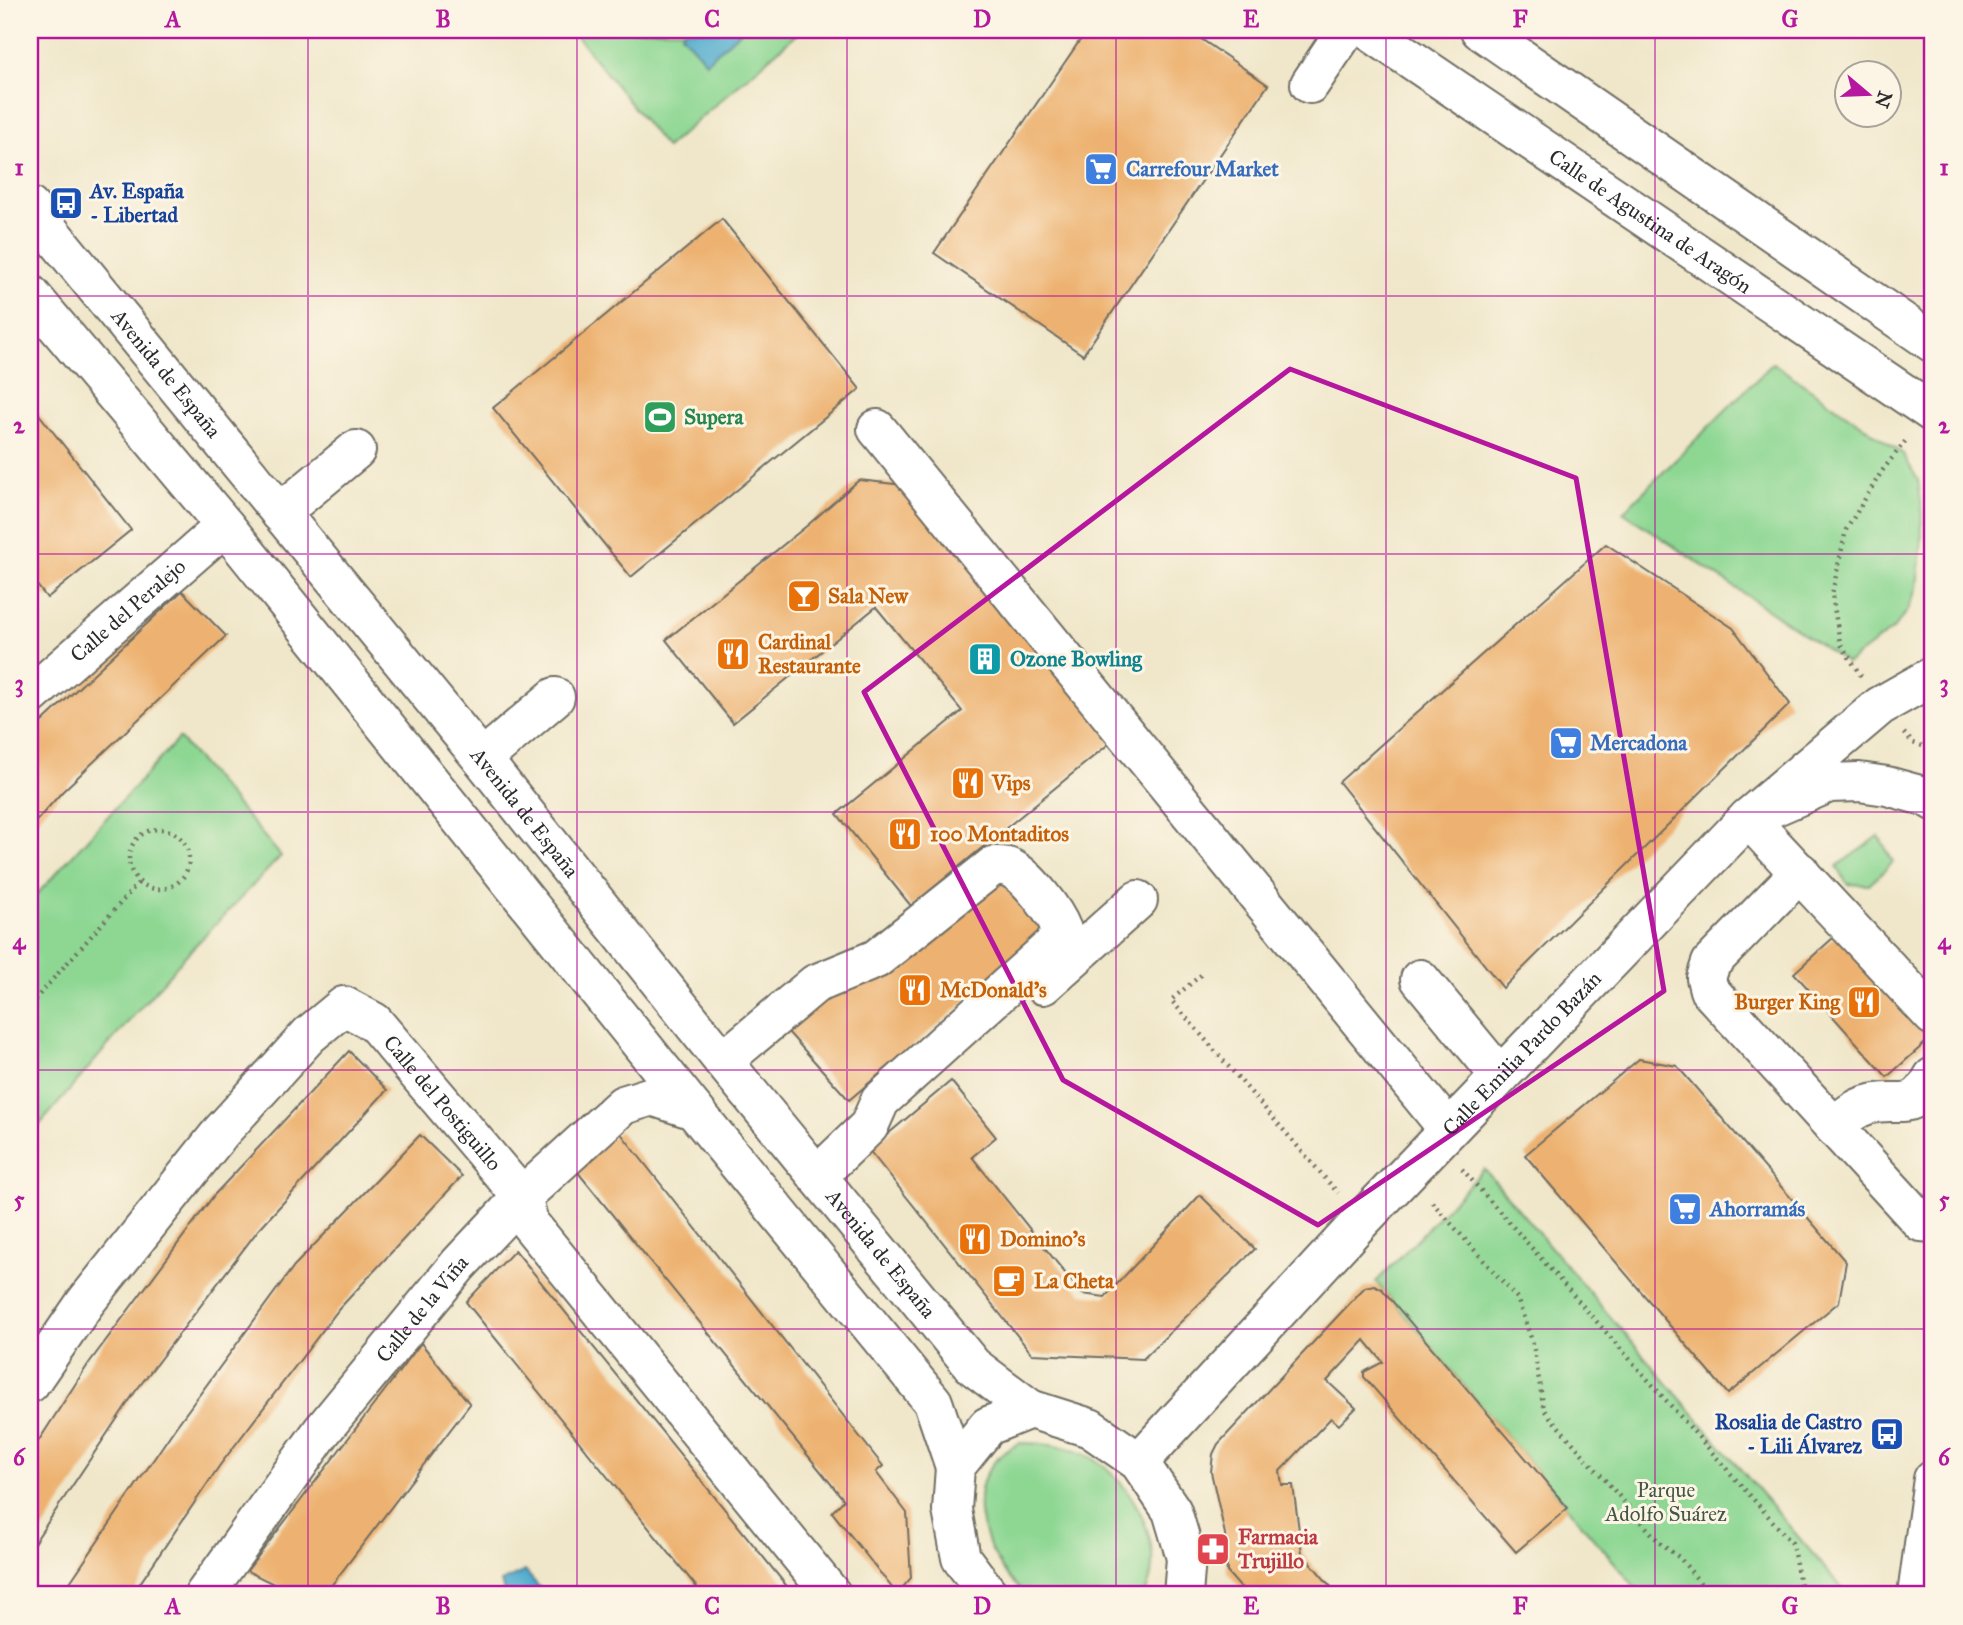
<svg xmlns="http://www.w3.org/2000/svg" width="1963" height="1625" viewBox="0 0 1963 1625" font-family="'IM FELL Great Primer',serif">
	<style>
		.green { fill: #8dd793; stroke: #5c815f; stroke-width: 2 }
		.water { fill: #50abce; stroke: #3e6b7c; stroke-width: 2 }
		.building { fill: #edb271 }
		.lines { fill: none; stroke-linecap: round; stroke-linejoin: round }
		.minor-casing { stroke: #706d63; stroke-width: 42 }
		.path { stroke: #706d63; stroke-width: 4.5; stroke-dasharray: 2 5; stroke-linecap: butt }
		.minor { stroke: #fff; stroke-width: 38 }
		.marked { fill: none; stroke: #b5179e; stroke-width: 5; stroke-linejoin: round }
		.grid { fill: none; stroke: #b5179e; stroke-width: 2; stroke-opacity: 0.55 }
		.labels { text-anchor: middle; stroke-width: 6; stroke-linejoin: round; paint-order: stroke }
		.shop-label { font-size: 21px; font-weight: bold; fill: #366cbe; stroke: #fcf5e5; text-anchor: start }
		.transit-label { font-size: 21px; font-weight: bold; fill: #164399; stroke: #fcf5e5; text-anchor: start }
		.street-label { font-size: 21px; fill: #2b2b2b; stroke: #fcf5e5 }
		.leisure-label { font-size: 21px; font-weight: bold; fill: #27864d; stroke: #fcf5e5; text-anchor: start }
		.food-label { font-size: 21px; font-weight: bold; fill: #c56008; stroke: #fcf5e5; text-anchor: start }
		.culture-label { font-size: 21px; font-weight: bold; fill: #0d838f; stroke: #fcf5e5; text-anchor: start }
		.park-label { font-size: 21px; fill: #445645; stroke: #fcf5e5 }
		.health-label { font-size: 21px; font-weight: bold; fill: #be3a42; stroke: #fcf5e5; text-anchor: start }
		.neatline { fill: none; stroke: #b5179e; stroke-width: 2.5 }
		.grid-label { font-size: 23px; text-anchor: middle; font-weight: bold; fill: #b5179e }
	</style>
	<rect width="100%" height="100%" fill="#fcf5e5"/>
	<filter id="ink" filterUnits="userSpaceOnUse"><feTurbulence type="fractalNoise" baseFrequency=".0143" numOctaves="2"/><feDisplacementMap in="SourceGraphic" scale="14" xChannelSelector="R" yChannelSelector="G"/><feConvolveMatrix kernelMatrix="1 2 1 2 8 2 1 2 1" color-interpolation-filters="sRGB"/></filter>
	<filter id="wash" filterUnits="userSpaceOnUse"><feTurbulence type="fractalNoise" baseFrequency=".00686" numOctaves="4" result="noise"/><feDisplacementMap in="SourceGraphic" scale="28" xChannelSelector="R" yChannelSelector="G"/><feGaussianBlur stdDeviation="1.57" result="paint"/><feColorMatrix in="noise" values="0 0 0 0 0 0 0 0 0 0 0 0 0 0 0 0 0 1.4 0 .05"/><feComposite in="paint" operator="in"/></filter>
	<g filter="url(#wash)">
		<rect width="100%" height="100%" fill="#f0e7ca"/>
		<path class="green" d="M 572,30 L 801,30 L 666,148 Z
			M 1773,363 L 1903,454 L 1918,480 L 1921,500 L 1922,538 L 1917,588 L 1908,610 L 1893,629 L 1847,663 L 1623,512 Z
			M 179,738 L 281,856 L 185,956 L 30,1136 L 30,902 Z
			M 1879,836 L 1893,862 L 1869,885 L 1847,884 L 1837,866 Z
			M 1484,1169 L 1848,1595 L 1642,1595 L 1376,1282 Z
			M 1020,1443 C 1047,1443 1081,1448 1103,1465 C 1138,1494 1167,1551 1144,1595 L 1026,1595 C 981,1556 952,1475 1020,1443 Z"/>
		<path class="water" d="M 685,30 L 742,30 L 706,62 L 681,34 Z
			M 525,1571 L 546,1595 L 505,1595 L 501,1582 Z"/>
		<g id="blocks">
			<path class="building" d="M 1087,30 L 1188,30 L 1268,85 L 1083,355 L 934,253 Z
				M 722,219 L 860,389 L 631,577 L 493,408 Z
				M 30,403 L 131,530 L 47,598 L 30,576 Z
				M 859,480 L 912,486 L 1116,738 L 911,906 L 837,814 L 962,711 L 876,607 L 733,723 L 666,640 L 809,524 Z
				M 1606,544 L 1733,628 L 1790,704 L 1503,988 L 1339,782 Z
				M 182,591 L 226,636 L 62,792 L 30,828 L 30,733 Z
				M 1005,881 L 1047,932 L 849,1100 L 780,1023 L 837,994 L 857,988 L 873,974 Z
				M 1843,929 L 1933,1030 L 1933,1036 L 1887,1077 L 1794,973 Z
				M 349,1051 L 387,1090 L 259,1229 L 135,1392 L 30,1549 L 30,1454 L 89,1363 L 215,1194 Z
				M 1639,1059 L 1677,1066 L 1846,1262 L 1839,1302 L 1728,1394 L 1525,1155 Z
				M 951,1081 L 996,1137 L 972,1157 L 1082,1294 L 1105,1297 L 1200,1195 L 1255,1249 L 1143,1359 L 1032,1354 L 869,1150 Z
				M 619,1131 L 883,1466 L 876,1472 L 907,1513 L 911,1578 L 897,1594 L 832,1512 L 844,1500 L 576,1170 Z
				M 420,1135 L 462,1176 L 339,1309 L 220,1465 L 132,1595 L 72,1595 L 64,1591 L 175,1428 L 294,1266 Z
				M 515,1250 L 794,1595 L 703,1595 L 466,1302 Z
				M 1374,1285 L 1382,1289 L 1568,1508 L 1516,1552 L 1364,1377 L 1364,1372 L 1383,1362 L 1365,1340 L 1327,1381 L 1356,1408 L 1339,1425 L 1331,1418 L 1280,1471 L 1282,1485 L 1293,1485 L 1302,1553 L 1338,1595 L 1247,1595 L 1227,1572 L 1225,1534 L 1211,1472 L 1213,1454 L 1218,1444 L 1365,1287 Z
				M 421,1343 L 470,1404 L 324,1595 L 296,1595 L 247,1571 Z"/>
		</g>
	</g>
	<g filter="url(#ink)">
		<use href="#blocks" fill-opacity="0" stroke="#706d63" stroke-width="2"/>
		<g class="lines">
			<g class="minor-casing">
				<g id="minor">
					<path id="s1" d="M 1368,30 L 1933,413"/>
					<path d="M 1480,30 L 1933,343"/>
					<path d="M 1310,84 L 1346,30"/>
					<path id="s2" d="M 30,207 L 482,759 L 723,1061 L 973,1366 L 1030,1409"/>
					<path d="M 30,294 L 225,526 L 694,1110 L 933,1402 L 955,1467"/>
					<path d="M 877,429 L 1448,1129"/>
					<path d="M 280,513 L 356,450"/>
					<path id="s3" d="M 30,696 L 225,526"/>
					<path d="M 482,759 L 555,697"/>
					<path d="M 1933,801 L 1927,797 L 1887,786 L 1859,782 L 1829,783 L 1748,818 L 1933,1016"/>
					<path d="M 1800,872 L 1711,963 L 1706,978 L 1709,990 L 1921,1222 L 1933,1223"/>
					<path d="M 1420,979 L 1500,1076"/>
					<path d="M 1043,985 L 1138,900"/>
					<path d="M 723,1061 L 815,984 L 876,959 L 993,866 C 999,866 1004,865 1010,868 C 1028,876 1055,912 1062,930 L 1053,945 L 880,1101 L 869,1126 L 817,1176"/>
					<path d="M 1834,1127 C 1844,1118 1853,1109 1867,1105 C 1899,1095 1912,1116 1933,1077"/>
					<path id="s4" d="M 30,1383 L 85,1303 L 221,1132 L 309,1035 L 344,1006 L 374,1022 L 522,1197 L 529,1223 L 832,1595"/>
					<path id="s5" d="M 1139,1462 L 1361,1221 L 1748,818 L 1880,706 L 1933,676"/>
					<path id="s6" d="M 204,1595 L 322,1431 L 459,1264 L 522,1197 L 623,1105 L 652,1096 L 694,1110"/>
					<path d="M 989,1595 L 961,1558 L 952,1510 L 955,1467 L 988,1426 L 1030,1409 L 1090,1428 L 1139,1462 L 1172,1511 L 1186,1558 L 1183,1595"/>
					<path d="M 1917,1595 L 1933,1479"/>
				</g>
			</g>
			<path class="path" d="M 1861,676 L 1840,643 L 1832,594 L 1846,530 L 1882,471 L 1907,439
				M 1904,733 L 1913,743 L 1933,749
				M129 859a30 30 0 1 1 60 0a30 30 0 1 1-60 0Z
				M 1201,975 L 1171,1000 L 1338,1193
				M 30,1005 L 139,882
				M 1462,1169 L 1792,1543 L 1802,1595
				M 1432,1202 L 1517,1298 L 1533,1344 L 1544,1410 L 1660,1543 L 1680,1558 L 1710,1595"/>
			<use href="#minor" class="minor"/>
		</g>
	</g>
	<path class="marked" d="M 1290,369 L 1576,478 L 1664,991 L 1318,1225 L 1063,1080 L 864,692 Z"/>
	<path class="grid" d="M 308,30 L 308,1595M 577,30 L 577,1595M 847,30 L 847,1595M 1116,30 L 1116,1595M 1386,30 L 1386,1595M 1655,30 L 1655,1595M 30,296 L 1933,296M 30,554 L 1933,554M 30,812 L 1933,812M 30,1070 L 1933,1070M 30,1329 L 1933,1329"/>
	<defs>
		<g id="supermarket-square" transform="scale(1.75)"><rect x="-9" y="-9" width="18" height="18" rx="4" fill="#3f7fe0" stroke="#fcf5e5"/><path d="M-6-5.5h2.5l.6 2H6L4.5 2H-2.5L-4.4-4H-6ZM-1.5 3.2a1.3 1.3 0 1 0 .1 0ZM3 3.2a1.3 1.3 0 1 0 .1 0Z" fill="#fff"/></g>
		<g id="bus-square" transform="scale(1.75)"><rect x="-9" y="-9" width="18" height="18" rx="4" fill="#1a4fb4" stroke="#fcf5e5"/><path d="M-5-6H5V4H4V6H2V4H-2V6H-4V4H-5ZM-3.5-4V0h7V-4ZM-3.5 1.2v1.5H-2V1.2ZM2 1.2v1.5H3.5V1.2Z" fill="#fff"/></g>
		<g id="stadium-square" transform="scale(1.75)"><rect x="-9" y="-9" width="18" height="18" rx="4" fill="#2e9e5b" stroke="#fcf5e5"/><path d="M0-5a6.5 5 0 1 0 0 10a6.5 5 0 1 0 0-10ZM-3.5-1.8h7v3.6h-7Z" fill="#fff"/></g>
		<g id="bar-square" transform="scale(1.75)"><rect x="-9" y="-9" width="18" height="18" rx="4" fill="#e8710a" stroke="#fcf5e5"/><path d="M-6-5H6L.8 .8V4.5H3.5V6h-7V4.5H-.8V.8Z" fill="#fff"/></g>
		<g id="restaurant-square" transform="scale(1.75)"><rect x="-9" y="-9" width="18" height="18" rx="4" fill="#e8710a" stroke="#fcf5e5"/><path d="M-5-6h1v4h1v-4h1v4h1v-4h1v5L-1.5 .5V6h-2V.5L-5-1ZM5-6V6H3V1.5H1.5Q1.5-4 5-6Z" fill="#fff"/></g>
		<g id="building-square" transform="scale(1.75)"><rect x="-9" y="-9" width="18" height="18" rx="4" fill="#0f9aa8" stroke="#fcf5e5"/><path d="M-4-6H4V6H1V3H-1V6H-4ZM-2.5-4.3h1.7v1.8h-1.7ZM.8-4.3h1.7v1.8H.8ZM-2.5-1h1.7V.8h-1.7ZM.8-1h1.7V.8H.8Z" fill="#fff"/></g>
		<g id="cafe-square" transform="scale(1.75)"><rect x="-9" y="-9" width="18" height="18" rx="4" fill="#e8710a" stroke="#fcf5e5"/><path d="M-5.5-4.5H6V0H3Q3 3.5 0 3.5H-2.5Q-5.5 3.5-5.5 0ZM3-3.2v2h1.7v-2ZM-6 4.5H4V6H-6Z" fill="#fff"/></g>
		<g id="pharmacy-square" transform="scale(1.75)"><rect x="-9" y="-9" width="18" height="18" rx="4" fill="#e0444e" stroke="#fcf5e5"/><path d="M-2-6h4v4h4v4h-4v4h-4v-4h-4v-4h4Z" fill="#fff"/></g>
	</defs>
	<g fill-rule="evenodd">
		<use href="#supermarket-square" x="1101" y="169"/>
		<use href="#bus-square" x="66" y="203"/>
		<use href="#stadium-square" x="660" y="417"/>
		<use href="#bar-square" x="804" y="596"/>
		<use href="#restaurant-square" x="733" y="654"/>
		<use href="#building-square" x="985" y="659"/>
		<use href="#supermarket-square" x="1566" y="743"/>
		<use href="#restaurant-square" x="968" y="783"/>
		<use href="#restaurant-square" x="905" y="834"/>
		<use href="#restaurant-square" x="915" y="990"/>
		<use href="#restaurant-square" x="1864" y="1002"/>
		<use href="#supermarket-square" x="1685" y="1209"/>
		<use href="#restaurant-square" x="975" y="1239"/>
		<use href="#cafe-square" x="1009" y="1281"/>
		<use href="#bus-square" x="1887" y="1434"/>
		<use href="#pharmacy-square" x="1213" y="1549"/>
	</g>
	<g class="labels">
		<g class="shop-label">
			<text x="1126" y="176">Carrefour Market</text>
			<text x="1590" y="750">Mercadona</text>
			<text x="1710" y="1216">Ahorramás</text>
		</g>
		<g class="transit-label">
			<text x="90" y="198">Av. España<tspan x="90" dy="24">- Libertad</tspan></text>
			<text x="1862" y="1429" text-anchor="end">Rosalia de Castro<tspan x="1862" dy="24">- Lili Álvarez</tspan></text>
		</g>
		<g class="street-label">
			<text dy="7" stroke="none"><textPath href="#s1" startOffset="341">Calle de Agustina de Aragón</textPath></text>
			<text dy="7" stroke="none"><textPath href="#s2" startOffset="215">Avenida de España</textPath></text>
			<text dy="7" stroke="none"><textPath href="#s3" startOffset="130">Calle del Peralejo</textPath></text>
			<text dy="7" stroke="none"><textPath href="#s2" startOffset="782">Avenida de España</textPath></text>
			<text dy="7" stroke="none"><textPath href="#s5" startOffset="560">Calle Emilia Pardo Bazán</textPath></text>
			<text dy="7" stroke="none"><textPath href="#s4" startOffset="632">Calle del Postiguillo</textPath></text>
			<text dy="7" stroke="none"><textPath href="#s2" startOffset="1349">Avenida de España</textPath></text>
			<text dy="7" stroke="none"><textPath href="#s6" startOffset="360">Calle de la Viña</textPath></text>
		</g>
		<g class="leisure-label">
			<text x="684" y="424">Supera</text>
		</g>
		<g class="food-label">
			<text x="828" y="603">Sala New</text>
			<text x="758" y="649">Cardinal<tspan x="758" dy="24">Restaurante</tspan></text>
			<text x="992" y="790">Vips</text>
			<text x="930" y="841">100 Montaditos</text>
			<text x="940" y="997">McDonald's</text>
			<text x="1840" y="1009" text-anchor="end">Burger King</text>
			<text x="1000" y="1246">Domino's</text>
			<text x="1034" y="1288">La Cheta</text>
		</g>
		<g class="culture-label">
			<text x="1010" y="666">Ozone Bowling</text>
		</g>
		<g class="park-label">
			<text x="1666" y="1497">Parque<tspan x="1666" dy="24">Adolfo Suárez</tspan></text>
		</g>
		<g class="health-label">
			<text x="1238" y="1544">Farmacia<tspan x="1238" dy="24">Trujillo</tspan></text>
		</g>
	</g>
	<rect width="1963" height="1625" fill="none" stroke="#fcf5e5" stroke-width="77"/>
	<g transform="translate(1868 94) rotate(109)"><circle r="33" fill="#fcf5e5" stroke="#a8a49b" stroke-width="2"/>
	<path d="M0-5L12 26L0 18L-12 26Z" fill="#b5179e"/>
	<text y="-10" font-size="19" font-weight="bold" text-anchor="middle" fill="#2b2b2b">N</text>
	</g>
	<rect x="38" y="38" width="1886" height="1548" class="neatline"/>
	<g class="grid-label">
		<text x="173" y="27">A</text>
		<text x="443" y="27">B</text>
		<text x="712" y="27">C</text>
		<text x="982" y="27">D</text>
		<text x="1251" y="27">E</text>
		<text x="1520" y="27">F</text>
		<text x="1790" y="27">G</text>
		<text x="19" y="175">1</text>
		<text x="1944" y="175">1</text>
		<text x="19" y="433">2</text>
		<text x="1944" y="433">2</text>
		<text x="19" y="691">3</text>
		<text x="1944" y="691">3</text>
		<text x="19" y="949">4</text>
		<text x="1944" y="949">4</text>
		<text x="19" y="1207">5</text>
		<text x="1944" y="1207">5</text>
		<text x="19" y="1465">6</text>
		<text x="1944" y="1465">6</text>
		<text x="173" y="1614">A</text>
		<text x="443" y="1614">B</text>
		<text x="712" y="1614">C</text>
		<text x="982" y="1614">D</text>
		<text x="1251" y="1614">E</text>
		<text x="1520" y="1614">F</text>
		<text x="1790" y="1614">G</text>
	</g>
</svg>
